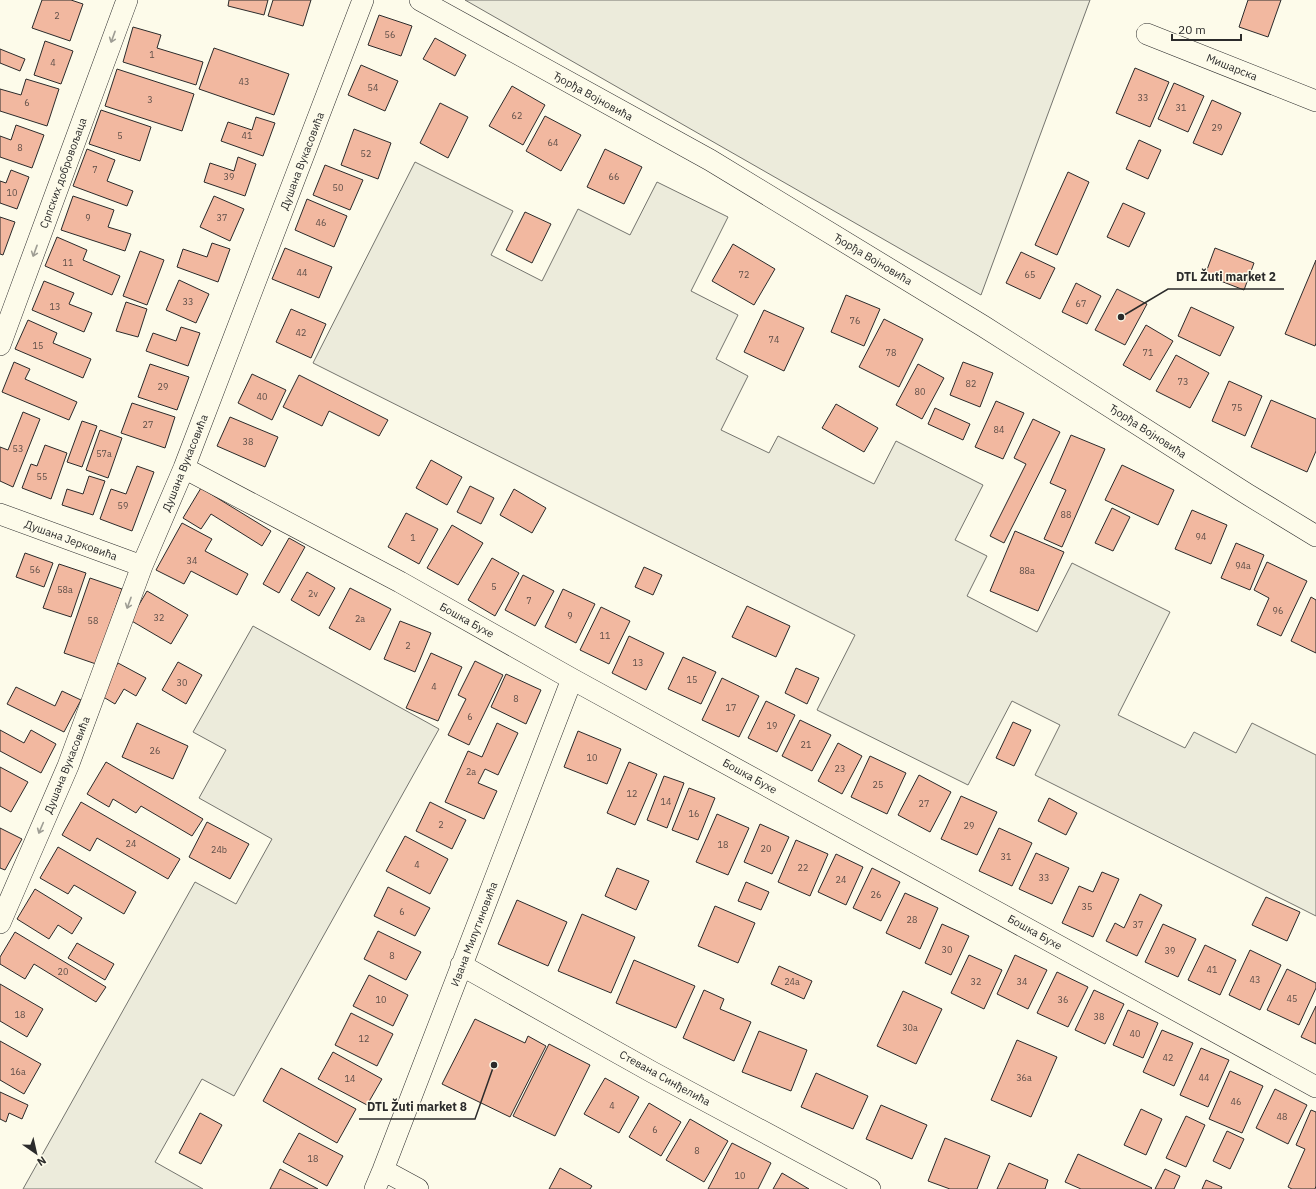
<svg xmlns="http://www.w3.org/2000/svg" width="1316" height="1189" viewBox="0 0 1316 1189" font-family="'IBM Plex Sans',sans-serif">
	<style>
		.green { fill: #ecebdb; stroke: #74746e }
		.building { fill: #f2b8a0; stroke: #2b2b2b }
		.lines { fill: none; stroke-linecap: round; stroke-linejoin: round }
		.street-casing { stroke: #2b2b2b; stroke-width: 22 }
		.street { stroke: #fdfbea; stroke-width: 21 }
		.oneway { stroke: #9e9d94 }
		.labels { text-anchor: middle; stroke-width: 3; stroke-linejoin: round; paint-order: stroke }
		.number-label { font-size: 9px; fill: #5d4e48 }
		.street-label { font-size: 11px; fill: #2b2b2b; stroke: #fdfbea }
		.leader { fill: none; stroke: #2b2b2b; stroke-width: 1.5 }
		.callout-dot { fill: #2b2b2b; stroke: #fdfbea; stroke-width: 1.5 }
		.callout-label { font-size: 12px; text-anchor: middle; font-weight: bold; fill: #2b2b2b; stroke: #fdfbea; stroke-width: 3; stroke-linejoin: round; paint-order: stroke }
	</style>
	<rect width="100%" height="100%" fill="#fdfbea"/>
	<path class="green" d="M 465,0 L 1090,0 L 981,295 Z
		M 415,162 L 513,211 L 491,255 L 542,281 L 578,209 L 630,235 L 657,182 L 728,217 L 691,291 L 738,315 L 716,359 L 748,376 L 721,430 L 769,453 L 778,436 L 874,484 L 896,441 L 983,485 L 955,540 L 987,556 L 967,596 L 1037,632 L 1072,563 L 1170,612 L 1118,715 L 1185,748 L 1194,732 L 1236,753 L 1252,723 L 1316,755 L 1316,916 L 1035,775 L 1060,725 L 1012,701 L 968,785 L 817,710 L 855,635 L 313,363 Z
		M 253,626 L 439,729 L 234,1096 L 202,1079 L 155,1162 L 203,1189 L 23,1189 L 195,882 L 236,904 L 272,839 L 199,798 L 226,750 L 193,732 Z"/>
	<path class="building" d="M 42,0 L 71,0 L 83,4 L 70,41 L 32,28 Z
		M 229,0 L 268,0 L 264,15 L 228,6 Z
		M 273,0 L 311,0 L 303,26 L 268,16 Z
		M 1248,0 L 1281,0 L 1268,37 L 1239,27 Z
		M 379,15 L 412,26 L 401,56 L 368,45 Z
		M 133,27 L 161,35 L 157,48 L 203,62 L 196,85 L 123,62 Z
		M 435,38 L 466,55 L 455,76 L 423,59 Z
		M 45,41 L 73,51 L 61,84 L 34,75 Z
		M 214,48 L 289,74 L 274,115 L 199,89 Z
		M 0,49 L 25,59 L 20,71 L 0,63 Z
		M 361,65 L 398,81 L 385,111 L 348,95 Z
		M 1135,68 L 1169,82 L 1150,127 L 1116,113 Z
		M 117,69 L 194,94 L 182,131 L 105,106 Z
		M 26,79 L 59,89 L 47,126 L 0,111 L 0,89 L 21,95 Z
		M 1174,83 L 1204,96 L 1188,132 L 1158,119 Z
		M 512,86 L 545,105 L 523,145 L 489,126 Z
		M 1212,100 L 1241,113 L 1222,155 L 1193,143 Z
		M 440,103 L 468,117 L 448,158 L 420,143 Z
		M 101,110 L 151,127 L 140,161 L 89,144 Z
		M 545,116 L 581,135 L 561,171 L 526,151 Z
		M 256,117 L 275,123 L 263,156 L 221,141 L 228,122 L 252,130 Z
		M 16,125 L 44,135 L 32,168 L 0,157 L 0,136 L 11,140 Z
		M 354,129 L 391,143 L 378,179 L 341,165 Z
		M 1139,140 L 1161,150 L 1148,179 L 1126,169 Z
		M 87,149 L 115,160 L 107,181 L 133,191 L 127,206 L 73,186 Z
		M 605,149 L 642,167 L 624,204 L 587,187 Z
		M 238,157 L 256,164 L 245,196 L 204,182 L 210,163 L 234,171 Z
		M 325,165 L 363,180 L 350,210 L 313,195 Z
		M 11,170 L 29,177 L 17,209 L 0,203 L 0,181 L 6,183 Z
		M 1068,172 L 1089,182 L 1057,255 L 1035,245 Z
		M 73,196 L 114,210 L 108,227 L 131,234 L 125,251 L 61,230 Z
		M 214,196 L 244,209 L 230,241 L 200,227 Z
		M 307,199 L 347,216 L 334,247 L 295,230 Z
		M 1123,203 L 1145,213 L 1129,247 L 1107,237 Z
		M 525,212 L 551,224 L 532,263 L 506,250 Z
		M 0,217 L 15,222 L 3,255 L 0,254 Z
		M 57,237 L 87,250 L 83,260 L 120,276 L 112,295 L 45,266 Z
		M 212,243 L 230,249 L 218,282 L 177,267 L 183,249 L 207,257 Z
		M 733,244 L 775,269 L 754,305 L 712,281 Z
		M 285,248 L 332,267 L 319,298 L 272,279 Z
		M 1215,248 L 1254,263 L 1244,290 L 1205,275 Z
		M 140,251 L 164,260 L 147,305 L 123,296 Z
		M 1021,252 L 1055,268 L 1040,299 L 1006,283 Z
		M 1316,260 L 1316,343 L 1315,346 L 1285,334 Z
		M 179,280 L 209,294 L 196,323 L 166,310 Z
		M 44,281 L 74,293 L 69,304 L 92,313 L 84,332 L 32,310 Z
		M 1076,283 L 1101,296 L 1087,324 L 1062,312 Z
		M 1117,289 L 1147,304 L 1125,345 L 1095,330 Z
		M 846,295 L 880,309 L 864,346 L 831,332 Z
		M 126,302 L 147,309 L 138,337 L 116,331 Z
		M 1191,307 L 1234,327 L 1220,356 L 1178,336 Z
		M 291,309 L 326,324 L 311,358 L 276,342 Z
		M 764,310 L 804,328 L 784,371 L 744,352 Z
		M 884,319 L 923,339 L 899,387 L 859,367 Z
		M 28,320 L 57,333 L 53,343 L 91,359 L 83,378 L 15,349 Z
		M 1146,325 L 1173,341 L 1150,380 L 1123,365 Z
		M 181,327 L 200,333 L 188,366 L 146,351 L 153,333 L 176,341 Z
		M 1176,355 L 1209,373 L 1190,408 L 1156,391 Z
		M 14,362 L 30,369 L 25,379 L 77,402 L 69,420 L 2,392 Z
		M 963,362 L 993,373 L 980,407 L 950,395 Z
		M 150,364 L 189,377 L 177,410 L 138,397 Z
		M 918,364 L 944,378 L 922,419 L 896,405 Z
		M 252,374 L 286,390 L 272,420 L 238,403 Z
		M 299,375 L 388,420 L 379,436 L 329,411 L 322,426 L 283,407 Z
		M 1229,381 L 1262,396 L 1245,436 L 1212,421 Z
		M 1271,400 L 1316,419 L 1316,451 L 1307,472 L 1251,447 Z
		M 996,401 L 1024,413 L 1003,459 L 975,447 Z
		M 132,403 L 175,417 L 165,448 L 121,433 Z
		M 836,404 L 878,428 L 864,452 L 822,428 Z
		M 935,408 L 970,424 L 963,440 L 928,424 Z
		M 23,412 L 40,419 L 13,487 L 0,481 L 0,447 L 8,450 Z
		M 230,417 L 278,437 L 265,467 L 217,446 Z
		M 1033,419 L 1060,432 L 1004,543 L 990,536 L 1026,464 L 1014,458 Z
		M 82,421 L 97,426 L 82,467 L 67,462 Z
		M 100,430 L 122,438 L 108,478 L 86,470 Z
		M 1071,435 L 1105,449 L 1062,547 L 1044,539 L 1066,490 L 1050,483 Z
		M 45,445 L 67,453 L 51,499 L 22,488 L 31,464 L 37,466 Z
		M 431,460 L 462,477 L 447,505 L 416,488 Z
		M 1122,465 L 1174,490 L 1158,525 L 1105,500 Z
		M 137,466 L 154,472 L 132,531 L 100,519 L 111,489 L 126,494 Z
		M 89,476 L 105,481 L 93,515 L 62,505 L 67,489 L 83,494 Z
		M 470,486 L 494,498 L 481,524 L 457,512 Z
		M 201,488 L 271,531 L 262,546 L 211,514 L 201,529 L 183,518 Z
		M 514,489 L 546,508 L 532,533 L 500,515 Z
		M 1112,508 L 1130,517 L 1113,551 L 1095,543 Z
		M 1192,510 L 1227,525 L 1211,564 L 1175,549 Z
		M 406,513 L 438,529 L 419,564 L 388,547 Z
		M 182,523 L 212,539 L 205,551 L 248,574 L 237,595 L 191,571 L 184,584 L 156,570 Z
		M 452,525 L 483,543 L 458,585 L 427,568 Z
		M 1015,531 L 1064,552 L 1038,611 L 990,591 Z
		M 289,538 L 305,547 L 279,593 L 263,584 Z
		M 1236,543 L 1264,555 L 1250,590 L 1221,578 Z
		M 25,553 L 53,563 L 44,587 L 16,577 Z
		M 492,558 L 519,573 L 495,616 L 468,600 Z
		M 1267,562 L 1307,581 L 1281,636 L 1257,625 L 1269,598 L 1254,590 Z
		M 59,564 L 86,573 L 71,617 L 43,608 Z
		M 644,567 L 662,575 L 653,595 L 635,587 Z
		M 307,572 L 335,588 L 319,616 L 291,600 Z
		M 523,575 L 554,591 L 535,626 L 505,610 Z
		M 90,578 L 122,589 L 96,664 L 64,653 Z
		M 350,588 L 391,609 L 370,650 L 329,628 Z
		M 563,589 L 595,604 L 576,643 L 545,627 Z
		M 147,591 L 188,615 L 171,644 L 130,620 Z
		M 1311,597 L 1316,600 L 1316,653 L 1291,641 Z
		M 747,606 L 790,626 L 776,657 L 732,637 Z
		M 601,607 L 630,621 L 609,664 L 580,650 Z
		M 400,621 L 431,633 L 415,672 L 384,659 Z
		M 629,636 L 664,653 L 646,690 L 612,673 Z
		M 431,653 L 462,667 L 438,721 L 406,708 Z
		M 683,657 L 716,672 L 701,704 L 668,689 Z
		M 475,661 L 503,675 L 469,745 L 448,735 L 466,699 L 458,695 Z
		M 178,662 L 202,675 L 186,704 L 162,690 Z
		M 118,663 L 146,678 L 136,696 L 124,689 L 115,704 L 100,695 Z
		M 796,668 L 819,678 L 807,704 L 785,693 Z
		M 506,674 L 541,690 L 526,724 L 491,707 Z
		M 722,678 L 759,696 L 739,737 L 702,720 Z
		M 16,687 L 55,706 L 62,691 L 81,700 L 64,732 L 7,704 Z
		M 766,701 L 795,715 L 777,752 L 748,738 Z
		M 800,720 L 831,735 L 812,771 L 782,756 Z
		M 1013,722 L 1031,730 L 1014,766 L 996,758 Z
		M 137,723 L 188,746 L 173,779 L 122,757 Z
		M 497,723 L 518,733 L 498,775 L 485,769 L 478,783 L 497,791 L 484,819 L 445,802 L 468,751 L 482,757 Z
		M 0,730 L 24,743 L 31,730 L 56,744 L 41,773 L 0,751 Z
		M 578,731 L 621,749 L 607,784 L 564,767 Z
		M 838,743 L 862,756 L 842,794 L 818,781 Z
		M 870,756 L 906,773 L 887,814 L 851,797 Z
		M 106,762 L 203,819 L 192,836 L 141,806 L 136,813 L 113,799 L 109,807 L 87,794 Z
		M 629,762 L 657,774 L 635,825 L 607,813 Z
		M 0,767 L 28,782 L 11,812 L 0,806 Z
		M 919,775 L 951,792 L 930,832 L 898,815 Z
		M 664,776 L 684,783 L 667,828 L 647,820 Z
		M 689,788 L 715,798 L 698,840 L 672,830 Z
		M 961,796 L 997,812 L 977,855 L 941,839 Z
		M 1049,798 L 1077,813 L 1066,835 L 1038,821 Z
		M 81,802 L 180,859 L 168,879 L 97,838 L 90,851 L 62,835 Z
		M 430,802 L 466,820 L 452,849 L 416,831 Z
		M 717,814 L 749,828 L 728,875 L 696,862 Z
		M 207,822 L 249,844 L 230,879 L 189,857 Z
		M 760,824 L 789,837 L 772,874 L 744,862 Z
		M 0,828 L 22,839 L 5,870 L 0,868 Z
		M 999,828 L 1032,843 L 1012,886 L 979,871 Z
		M 405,836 L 448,859 L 430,894 L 386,871 Z
		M 796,840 L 828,854 L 810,896 L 778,882 Z
		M 58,847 L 136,892 L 124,914 L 74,885 L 68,894 L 40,878 Z
		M 1036,853 L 1069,868 L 1052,904 L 1019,889 Z
		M 836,854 L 863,867 L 846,905 L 818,892 Z
		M 617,868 L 649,881 L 636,910 L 605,896 Z
		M 872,868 L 900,882 L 881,921 L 853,908 Z
		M 1102,872 L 1119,879 L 1093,937 L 1062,923 L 1079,886 L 1093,892 Z
		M 746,882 L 769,892 L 761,910 L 738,901 Z
		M 388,887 L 430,908 L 415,936 L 374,916 Z
		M 35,889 L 82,918 L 72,934 L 58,925 L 49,939 L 17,919 Z
		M 905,893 L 938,908 L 920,949 L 886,933 Z
		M 1140,894 L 1162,905 L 1137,956 L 1106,941 L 1115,923 L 1124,928 Z
		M 1266,897 L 1300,912 L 1287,941 L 1252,925 Z
		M 517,900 L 567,922 L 548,966 L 498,944 Z
		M 715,906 L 755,923 L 738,963 L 698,946 Z
		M 582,914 L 635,937 L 611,993 L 558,971 Z
		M 942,924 L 969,936 L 951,975 L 925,963 Z
		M 1163,924 L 1196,939 L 1178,977 L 1145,962 Z
		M 378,931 L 421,952 L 406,980 L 364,959 Z
		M 15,932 L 106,987 L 96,1002 L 34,964 L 25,979 L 0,964 L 0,957 Z
		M 77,943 L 114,964 L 105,980 L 68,958 Z
		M 1205,945 L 1236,960 L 1220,995 L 1188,980 Z
		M 1250,950 L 1281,965 L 1260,1010 L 1229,995 Z
		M 969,955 L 1002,970 L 984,1009 L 951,993 Z
		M 1015,955 L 1047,970 L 1028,1009 L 997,994 Z
		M 634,960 L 695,986 L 676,1028 L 616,1003 Z
		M 779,966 L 812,981 L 804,999 L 771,984 Z
		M 1287,969 L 1316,983 L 1316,988 L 1299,1025 L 1267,1010 Z
		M 1057,972 L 1088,987 L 1068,1027 L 1037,1013 Z
		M 369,975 L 408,995 L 393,1026 L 353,1006 Z
		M 0,984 L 43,1009 L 27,1037 L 0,1021 Z
		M 704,990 L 724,999 L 720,1009 L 751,1022 L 734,1061 L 683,1038 Z
		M 1094,990 L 1124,1004 L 1105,1044 L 1075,1030 Z
		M 903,991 L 942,1009 L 916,1064 L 877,1046 Z
		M 1316,1006 L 1316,1044 L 1301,1037 Z
		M 1128,1010 L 1158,1023 L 1143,1058 L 1113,1045 Z
		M 351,1013 L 393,1034 L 377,1066 L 335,1045 Z
		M 475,1019 L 525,1043 L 528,1036 L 546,1046 L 510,1117 L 442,1084 Z
		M 1162,1030 L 1193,1043 L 1174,1086 L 1143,1072 Z
		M 759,1031 L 807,1050 L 791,1091 L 742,1072 Z
		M 1017,1040 L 1057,1057 L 1031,1117 L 991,1100 Z
		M 0,1041 L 41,1064 L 24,1094 L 0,1080 Z
		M 549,1044 L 590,1065 L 555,1136 L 513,1116 Z
		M 1201,1048 L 1229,1060 L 1208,1107 L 1180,1095 Z
		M 333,1052 L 382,1079 L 367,1105 L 318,1079 Z
		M 281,1068 L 356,1109 L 337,1143 L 263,1101 Z
		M 1230,1071 L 1263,1086 L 1242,1133 L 1209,1119 Z
		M 816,1073 L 868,1096 L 853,1129 L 801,1107 Z
		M 605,1078 L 639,1097 L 619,1133 L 584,1114 Z
		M 1275,1089 L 1307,1105 L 1288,1144 L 1256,1128 Z
		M 0,1092 L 28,1105 L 22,1119 L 9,1113 L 6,1122 L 0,1119 Z
		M 649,1103 L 681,1122 L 661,1156 L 629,1137 Z
		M 881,1105 L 927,1125 L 912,1159 L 866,1139 Z
		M 1141,1109 L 1162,1119 L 1146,1155 L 1124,1145 Z
		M 1311,1110 L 1316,1112 L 1316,1186 L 1315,1189 L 1292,1189 L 1288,1187 L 1305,1149 L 1296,1145 Z
		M 200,1113 L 222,1125 L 201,1164 L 179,1153 Z
		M 1186,1116 L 1205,1125 L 1186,1167 L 1166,1158 Z
		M 690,1119 L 728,1141 L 704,1182 L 666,1160 Z
		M 1227,1131 L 1244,1139 L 1230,1169 L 1213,1161 Z
		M 299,1133 L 343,1156 L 327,1186 L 283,1162 Z
		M 945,1138 L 990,1156 L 977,1189 L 950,1189 L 928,1181 Z
		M 732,1143 L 771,1163 L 758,1189 L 708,1189 Z
		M 1078,1154 L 1152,1188 L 1151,1189 L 1081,1189 L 1065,1182 Z
		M 1009,1163 L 1048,1180 L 1045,1189 L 997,1189 Z
		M 560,1168 L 592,1186 L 590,1189 L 549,1189 Z
		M 280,1169 L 318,1189 L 270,1189 Z
		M 1165,1169 L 1180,1176 L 1174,1189 L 1155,1189 Z
		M 782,1173 L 809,1189 L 773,1189 Z
		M 1206,1180 L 1222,1187 L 1221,1189 L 1202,1189 Z"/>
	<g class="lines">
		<g class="street-casing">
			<path id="street" d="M 420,0 L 710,160 L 983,326 L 1247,494 L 1316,536
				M 1147,34 L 1316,101
				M 0,345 L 127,0
				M 184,468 L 400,582 L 572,679 L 1316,1087
				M 0,514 L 142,566
				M 0,923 L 68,766 L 142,566 L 184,468 L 363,0
				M 461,965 L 652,1072 L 870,1189
				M 383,1170 L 418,1189
				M 375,1189 L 383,1170 L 572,679"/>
		</g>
		<use href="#street" class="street"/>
	</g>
	<defs><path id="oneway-shaft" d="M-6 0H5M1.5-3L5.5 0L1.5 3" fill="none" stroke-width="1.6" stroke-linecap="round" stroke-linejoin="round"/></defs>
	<g class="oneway">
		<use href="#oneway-shaft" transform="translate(113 37) rotate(110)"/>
		<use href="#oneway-shaft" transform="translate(35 251) rotate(110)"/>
		<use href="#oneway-shaft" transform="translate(129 603) rotate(110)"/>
		<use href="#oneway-shaft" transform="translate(41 828) rotate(113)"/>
	</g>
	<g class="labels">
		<g class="number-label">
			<text x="57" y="19">2</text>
			<text x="390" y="38">56</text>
			<text x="152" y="58">1</text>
			<text x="53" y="66">4</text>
			<text x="244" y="85">43</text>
			<text x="373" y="91">54</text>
			<text x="1143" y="101">33</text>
			<text x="150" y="103">3</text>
			<text x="27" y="106">6</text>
			<text x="1181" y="111">31</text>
			<text x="517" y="119">62</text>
			<text x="1217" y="131">29</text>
			<text x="120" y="139">5</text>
			<text x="247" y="139">41</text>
			<text x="553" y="146">64</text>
			<text x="20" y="151">8</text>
			<text x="366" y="157">52</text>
			<text x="95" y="173">7</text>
			<text x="229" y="180">39</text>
			<text x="614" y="180">66</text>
			<text x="338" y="191">50</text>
			<text x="12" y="196">10</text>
			<text x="88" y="221">9</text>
			<text x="222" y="221">37</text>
			<text x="321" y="226">46</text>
			<text x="68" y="266">11</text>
			<text x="302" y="276">44</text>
			<text x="744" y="278">72</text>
			<text x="1030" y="278">65</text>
			<text x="188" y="305">33</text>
			<text x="1081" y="307">67</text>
			<text x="55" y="310">13</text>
			<text x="855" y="324">76</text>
			<text x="301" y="336">42</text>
			<text x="774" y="343">74</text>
			<text x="38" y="349">15</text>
			<text x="891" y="356">78</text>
			<text x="1148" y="356">71</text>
			<text x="1183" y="385">73</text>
			<text x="971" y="387">82</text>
			<text x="163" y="390">29</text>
			<text x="920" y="395">80</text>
			<text x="262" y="400">40</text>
			<text x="1237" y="411">75</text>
			<text x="148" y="428">27</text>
			<text x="999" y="433">84</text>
			<text x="248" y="445">38</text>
			<text x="18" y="452">53</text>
			<text x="104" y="457">57a</text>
			<text x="42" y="480">55</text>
			<text x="123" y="509">59</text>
			<text x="1066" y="518">88</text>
			<text x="1201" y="540">94</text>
			<text x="413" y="541">1</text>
			<text x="192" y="564">34</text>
			<text x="1243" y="569">94a</text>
			<text x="35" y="573">56</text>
			<text x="1027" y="574">88a</text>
			<text x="494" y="590">5</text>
			<text x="65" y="593">58a</text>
			<text x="313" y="597">2v</text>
			<text x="529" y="604">7</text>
			<text x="1278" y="614">96</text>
			<text x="570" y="619">9</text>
			<text x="159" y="621">32</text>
			<text x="360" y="622">2a</text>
			<text x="93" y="624">58</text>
			<text x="605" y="639">11</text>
			<text x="408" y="649">2</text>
			<text x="638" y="666">13</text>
			<text x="692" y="683">15</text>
			<text x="182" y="686">30</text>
			<text x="434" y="690">4</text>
			<text x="516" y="702">8</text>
			<text x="731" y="711">17</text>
			<text x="470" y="720">6</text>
			<text x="772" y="729">19</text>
			<text x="806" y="748">21</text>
			<text x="155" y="754">26</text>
			<text x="592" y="761">10</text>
			<text x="840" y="772">23</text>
			<text x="471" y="775">2a</text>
			<text x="878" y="788">25</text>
			<text x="632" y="797">12</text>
			<text x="666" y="805">14</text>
			<text x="924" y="807">27</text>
			<text x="694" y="817">16</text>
			<text x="441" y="828">2</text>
			<text x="969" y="829">29</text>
			<text x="131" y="847">24</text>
			<text x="723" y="848">18</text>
			<text x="766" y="852">20</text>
			<text x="219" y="853">24b</text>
			<text x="1006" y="860">31</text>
			<text x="417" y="868">4</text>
			<text x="803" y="871">22</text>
			<text x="1044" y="881">33</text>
			<text x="841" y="883">24</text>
			<text x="876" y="898">26</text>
			<text x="1087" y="910">35</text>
			<text x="402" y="915">6</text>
			<text x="912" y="923">28</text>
			<text x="1138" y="928">37</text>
			<text x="947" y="953">30</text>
			<text x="1170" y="954">39</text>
			<text x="392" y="959">8</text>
			<text x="1212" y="973">41</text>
			<text x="63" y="975">20</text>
			<text x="1255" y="983">43</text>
			<text x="792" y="985">24a</text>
			<text x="976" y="985">32</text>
			<text x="1022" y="985">34</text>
			<text x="1292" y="1002">45</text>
			<text x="381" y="1003">10</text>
			<text x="1063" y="1003">36</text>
			<text x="20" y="1018">18</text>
			<text x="1099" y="1020">38</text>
			<text x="910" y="1031">30a</text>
			<text x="1135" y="1037">40</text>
			<text x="364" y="1042">12</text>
			<text x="1168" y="1061">42</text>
			<text x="18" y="1075">16a</text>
			<text x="1024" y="1081">36a</text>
			<text x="1204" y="1081">44</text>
			<text x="350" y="1082">14</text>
			<text x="1236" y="1105">46</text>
			<text x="612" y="1109">4</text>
			<text x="1282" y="1120">48</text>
			<text x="655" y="1133">6</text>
			<text x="697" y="1154">8</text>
			<text x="313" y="1162">18</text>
			<text x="740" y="1179">10</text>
		</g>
		<g class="street-label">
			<text transform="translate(1232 67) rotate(22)" y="4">Мишарска</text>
			<text transform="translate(593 96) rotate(29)" y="4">Ђорђа Војновића</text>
			<text transform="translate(302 161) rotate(-69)" y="4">Душана Вукасовића</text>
			<text transform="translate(63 173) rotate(-70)" y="4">Српских добровољаца</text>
			<text transform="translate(873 259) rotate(31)" y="4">Ђорђа Војновића</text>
			<text transform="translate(1148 431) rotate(33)" y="4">Ђорђа Војновића</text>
			<text transform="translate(185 463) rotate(-68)" y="4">Душана Вукасовића</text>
			<text transform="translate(71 540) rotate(20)" y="4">Душана Јерковића</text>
			<text transform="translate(467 620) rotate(29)" y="4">Бошка Бухе</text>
			<text transform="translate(67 765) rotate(-68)" y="4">Душана Вукасовића</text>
			<text transform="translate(750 776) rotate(29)" y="4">Бошка Бухе</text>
			<text transform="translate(1035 932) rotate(29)" y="4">Бошка Бухе</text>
			<text transform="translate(474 934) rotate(-69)" y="4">Ивана Милутиновића</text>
			<text transform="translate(665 1078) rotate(29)" y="4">Стевана Синђелића</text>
		</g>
	</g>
	<path class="leader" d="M1121 317L1168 289H1284M494 1065L475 1119H359"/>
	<g class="callout-dot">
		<circle cx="1121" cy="317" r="4"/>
		<circle cx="494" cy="1065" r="4"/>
	</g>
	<g class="callout-label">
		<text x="1226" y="281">DTL Žuti market 2</text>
		<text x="417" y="1111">DTL Žuti market 8</text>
	</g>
	<g transform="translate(36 1153) rotate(146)" stroke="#fdfbea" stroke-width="3" paint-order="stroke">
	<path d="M0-3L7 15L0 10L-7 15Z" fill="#2b2b2b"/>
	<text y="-6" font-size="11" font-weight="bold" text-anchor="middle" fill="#2b2b2b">N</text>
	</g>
	<path d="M1172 34v6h69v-6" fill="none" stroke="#2b2b2b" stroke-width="2"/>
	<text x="1178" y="34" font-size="12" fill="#2b2b2b" stroke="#fdfbea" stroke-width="3" paint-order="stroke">20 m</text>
</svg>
